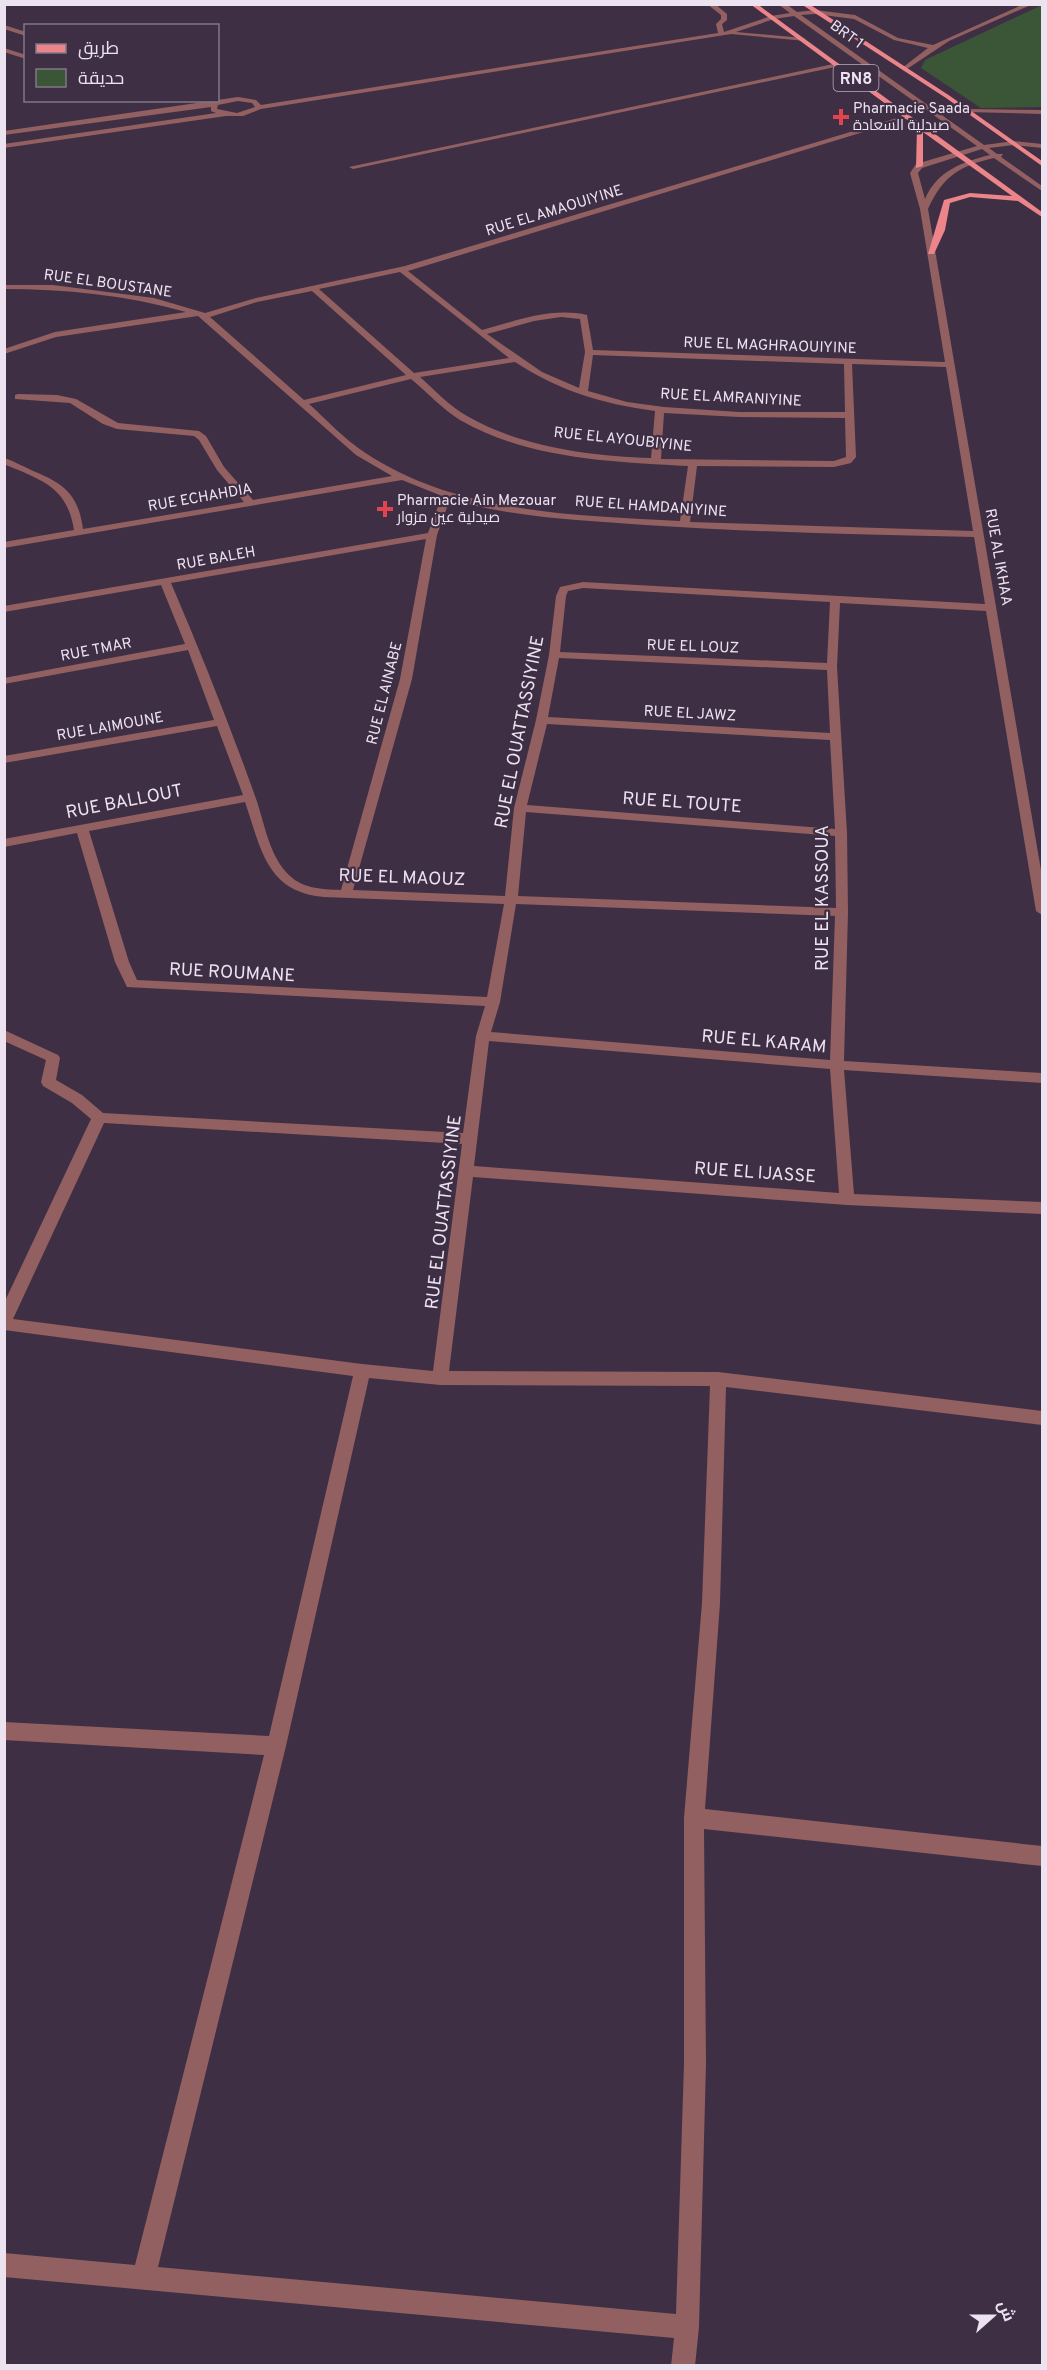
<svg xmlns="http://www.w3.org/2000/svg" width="1047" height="2370" viewBox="0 0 1047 2370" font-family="Overpass,Cairo,sans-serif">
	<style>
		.green { fill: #3b5636 }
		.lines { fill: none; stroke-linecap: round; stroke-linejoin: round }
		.minor { fill: #926061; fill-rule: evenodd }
		.major { fill: #eb8589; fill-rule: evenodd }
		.health-dot { fill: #e0444e; stroke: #3f2f45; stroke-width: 2 }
		.labels { text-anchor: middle; stroke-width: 4.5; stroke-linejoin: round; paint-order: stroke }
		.far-street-label { font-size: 15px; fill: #ece2f0; stroke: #3f2f45 }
		.far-poi-label { font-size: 15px; fill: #ece2f0; stroke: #3f2f45; text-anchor: start }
		.shield { fill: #3f2f45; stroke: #b8acbd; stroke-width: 1.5 }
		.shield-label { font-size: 16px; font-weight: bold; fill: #ece2f0 }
		.street-label { font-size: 18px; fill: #ece2f0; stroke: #3f2f45 }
	</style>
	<rect width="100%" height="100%" fill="#3f2f45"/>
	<path class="green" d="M 1042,5 L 1042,107 L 981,108 L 921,68 L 925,60 Z"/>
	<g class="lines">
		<path class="minor" d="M 4,4 L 12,4 L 4,7 Z
			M 707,4 L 715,4 L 727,14 L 727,20 L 722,24 L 724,32 L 771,16 L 790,13 L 778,4 L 786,4 L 797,12 L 815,10 L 855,15 L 898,38 L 933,45 L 1024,4 L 1033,4 L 949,41 L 904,71 L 902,68 L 928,48 L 894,40 L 854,19 L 815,14 L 801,15 L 984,145 L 1014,141 L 1042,144 L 1042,148 L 1014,145 L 989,148 L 997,154 L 1003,154 L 1001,157 L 1042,186 L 1042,191 L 994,158 C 959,166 943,176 928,209 L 1042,876 L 1042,915 L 1036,911 L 986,611 L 840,603 L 837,667 L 847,833 L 848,912 L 844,1061 L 1042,1073 L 1042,1083 L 844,1070 L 854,1194 L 1042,1202 L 1042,1214 L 847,1205 L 473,1177 L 449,1371 L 718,1372 L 1042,1411 L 1042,1425 L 726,1387 L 720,1603 L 705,1809 L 1042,1846 L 1042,1866 L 704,1829 L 706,2064 L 699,2327 L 695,2366 L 671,2366 L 674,2338 L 4,2277 L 4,2253 L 135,2265 L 264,1755 L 4,1740 L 4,1722 L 269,1736 L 353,1376 L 4,1330 L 4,1303 L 91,1119 L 72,1103 L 43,1086 L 41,1082 L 46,1060 L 4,1041 L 4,1030 L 58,1055 L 60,1058 L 56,1080 L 82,1095 L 103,1113 L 463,1133 L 476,1036 L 485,1006 L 127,987 L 115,962 L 77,833 L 4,847 L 4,839 L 243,795 L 217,726 L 4,763 L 4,756 L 214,720 L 188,650 L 4,684 L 4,678 L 185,644 L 161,585 L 4,612 L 4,606 L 428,533 L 442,496 L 402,480 L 4,548 L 4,542 L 74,530 C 67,486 41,480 4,464 L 4,458 C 14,461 22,466 31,470 C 62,483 78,492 83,529 L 244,502 L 217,470 L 199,440 L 194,436 L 117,429 L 103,424 L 70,403 L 15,399 L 15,395 L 18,394 L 57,395 L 76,399 L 118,423 L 199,431 L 206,436 L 224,467 L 253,500 L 392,476 L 356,455 L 198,316 L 56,337 L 4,354 L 4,349 L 55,332 L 186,312 C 127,295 65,289 4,289 L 4,285 L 53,285 L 154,298 L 205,313 L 256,298 L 405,266 L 907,115 L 909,118 L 408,271 L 482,330 C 516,321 551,307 587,315 L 593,350 L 945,362 L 920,209 L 910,173 L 916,164 L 977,146 L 794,16 L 774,19 L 736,32 L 804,38 L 806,41 L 731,34 L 261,109 L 243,116 L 226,116 L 4,148 L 4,144 L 216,113 L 211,111 L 211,107 L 4,135 L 4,131 L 238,97 L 256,100 L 261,105 L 718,33 L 716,24 L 721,19 L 721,15 ZM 238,101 L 252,103 L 255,107 L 237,113 L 217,109 L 218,105 ZM 982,149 L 990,155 C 962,162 937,171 925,199 L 918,173 L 922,168 ZM 400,272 L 509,358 L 414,373 L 319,289 ZM 312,291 L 406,375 L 304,400 L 210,317 L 257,302 ZM 561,317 L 580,319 L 585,352 L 579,388 L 542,372 L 487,334 L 534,321 ZM 593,355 L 844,364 L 845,412 L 739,412 L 664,407 L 627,402 L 588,391 ZM 515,362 C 560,391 602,404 655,411 L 651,458 C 590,456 521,447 467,416 C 449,406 435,390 420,377 ZM 852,364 L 946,367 L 973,531 L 690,522 L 697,466 L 834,467 L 851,463 L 856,457 ZM 411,379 C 427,392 442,409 460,420 C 528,459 612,462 688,466 L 680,521 C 573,515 457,514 364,452 C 344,439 327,420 309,404 ZM 664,413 L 739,417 L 845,418 L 846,457 L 834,461 L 661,459 ZM 450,499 C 513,518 580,520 645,525 C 754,532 864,535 974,537 L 985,604 L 583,582 L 560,587 L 556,596 L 549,655 L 536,720 L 514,808 L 505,896 L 353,890 L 412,679 L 437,535 ZM 426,539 L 400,679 L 341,890 C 320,889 301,889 286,872 C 268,852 264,820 255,796 C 229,723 201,653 171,583 ZM 583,588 L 830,602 L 827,663 L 560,652 L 566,596 L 568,591 ZM 559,658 L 827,670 L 830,733 L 548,717 ZM 547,724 L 830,740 L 835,829 L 527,805 ZM 245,802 C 261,848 266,892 324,897 L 504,904 L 487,997 L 137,980 L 129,962 L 89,831 ZM 526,812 L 835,836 L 836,908 L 518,896 ZM 516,904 L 835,916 L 830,1060 L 491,1032 L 500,1002 ZM 489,1041 L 830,1069 L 839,1193 L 474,1166 ZM 104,1123 L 462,1144 L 433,1371 L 362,1364 L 13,1319 ZM 369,1378 L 440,1385 L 710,1386 L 702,1603 L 684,1818 L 684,2064 L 676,2314 L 158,2267 L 286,1746 Z
			M 4,25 L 26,32 L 26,36 L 4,29 Z
			M 4,48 L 26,55 L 26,59 L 4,52 Z
			M 838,63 L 840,66 L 353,169 L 349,167 Z
			M 968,109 L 1042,110 L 1042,114 L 966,112 Z"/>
		<path class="major" d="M 750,4 L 757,4 L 1042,212 L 1042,217 L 1018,201 L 970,197 L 950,203 L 945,230 L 934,254 L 928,254 L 944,200 L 970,193 L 1012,196 L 923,132 L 923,166 L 916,168 L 917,127 Z
			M 801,4 L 809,4 L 950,96 L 1042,161 L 1042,166 L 946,98 Z"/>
	</g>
	<g class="health-dot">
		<path d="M838 108h6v6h6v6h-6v6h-6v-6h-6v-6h6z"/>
		<path d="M382 500h6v6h6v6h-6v6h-6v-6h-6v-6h6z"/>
	</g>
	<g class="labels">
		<g class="far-street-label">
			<text transform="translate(847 34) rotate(36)" y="5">BRT 1</text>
			<text transform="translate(554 210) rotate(-17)" y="5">RUE EL AMAOUIYINE</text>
			<text transform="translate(108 283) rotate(8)" y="5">RUE EL BOUSTANE</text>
			<text transform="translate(770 345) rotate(2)" y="5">RUE EL MAGHRAOUIYINE</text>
			<text transform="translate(731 397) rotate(3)" y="5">RUE EL AMRANIYINE</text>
			<text transform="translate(623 439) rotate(6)" y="5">RUE EL AYOUBIYINE</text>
			<text transform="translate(200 497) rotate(-10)" y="5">RUE ECHAHDIA</text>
			<text transform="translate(651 506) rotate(4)" y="5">RUE EL HAMDANIYINE</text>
			<text transform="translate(999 557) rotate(80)" y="5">RUE AL IKHAA</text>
			<text transform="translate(216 558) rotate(-10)" y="5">RUE BALEH</text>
			<text transform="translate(693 646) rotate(2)" y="5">RUE EL LOUZ</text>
			<text transform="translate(96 649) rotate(-11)" y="5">RUE TMAR</text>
			<text transform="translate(384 693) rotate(-76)" y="5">RUE EL AINABE</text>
			<text transform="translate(690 713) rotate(3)" y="5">RUE EL JAWZ</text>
			<text transform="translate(110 726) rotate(-10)" y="5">RUE LAIMOUNE</text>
		</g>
		<g class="far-poi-label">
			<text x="853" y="113">Pharmacie Saada<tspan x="853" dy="17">صيدلية السعادة</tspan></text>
			<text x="397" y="505">Pharmacie Ain Mezouar<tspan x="397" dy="17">صيدلية عين مزوار</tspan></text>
		</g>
		<rect class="shield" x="833.5" y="65" width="45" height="26" rx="4.5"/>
		<g class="shield-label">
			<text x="856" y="84">RN8</text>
		</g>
		<g class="street-label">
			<text transform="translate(519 732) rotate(-79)" y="6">RUE EL OUATTASSIYINE</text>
			<text transform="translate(124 801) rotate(-11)" y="6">RUE BALLOUT</text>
			<text transform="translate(682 802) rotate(4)" y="6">RUE EL TOUTE</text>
			<text transform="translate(402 877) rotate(2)" y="6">RUE EL MAOUZ</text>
			<text transform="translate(822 898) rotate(-90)" y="6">RUE EL KASSOUA</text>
			<text transform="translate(232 972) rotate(3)" y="6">RUE ROUMANE</text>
			<text transform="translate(764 1041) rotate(5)" y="6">RUE EL KARAM</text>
			<text transform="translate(755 1172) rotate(4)" y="6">RUE EL IJASSE</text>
			<text transform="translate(443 1212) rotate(-83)" y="6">RUE EL OUATTASSIYINE</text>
		</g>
	</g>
	<rect width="1047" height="2370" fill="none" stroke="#ece2f0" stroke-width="12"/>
	<rect x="24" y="24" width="195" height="78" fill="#3f2f45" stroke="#847789" stroke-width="1.5"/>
	<rect x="36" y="44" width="30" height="9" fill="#eb8589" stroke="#847789" stroke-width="1.5"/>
	<text x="78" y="54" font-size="18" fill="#ece2f0">طريق</text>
	<rect x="36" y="69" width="30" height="18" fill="#3b5636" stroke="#847789" stroke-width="1.5"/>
	<text x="78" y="84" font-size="18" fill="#ece2f0">حديقة</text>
	<g transform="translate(993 2316) rotate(69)" stroke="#3f2f45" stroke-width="4.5" paint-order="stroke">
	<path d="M0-4.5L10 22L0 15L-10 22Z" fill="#ece2f0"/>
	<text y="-9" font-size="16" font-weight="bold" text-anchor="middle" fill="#ece2f0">ش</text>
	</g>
</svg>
